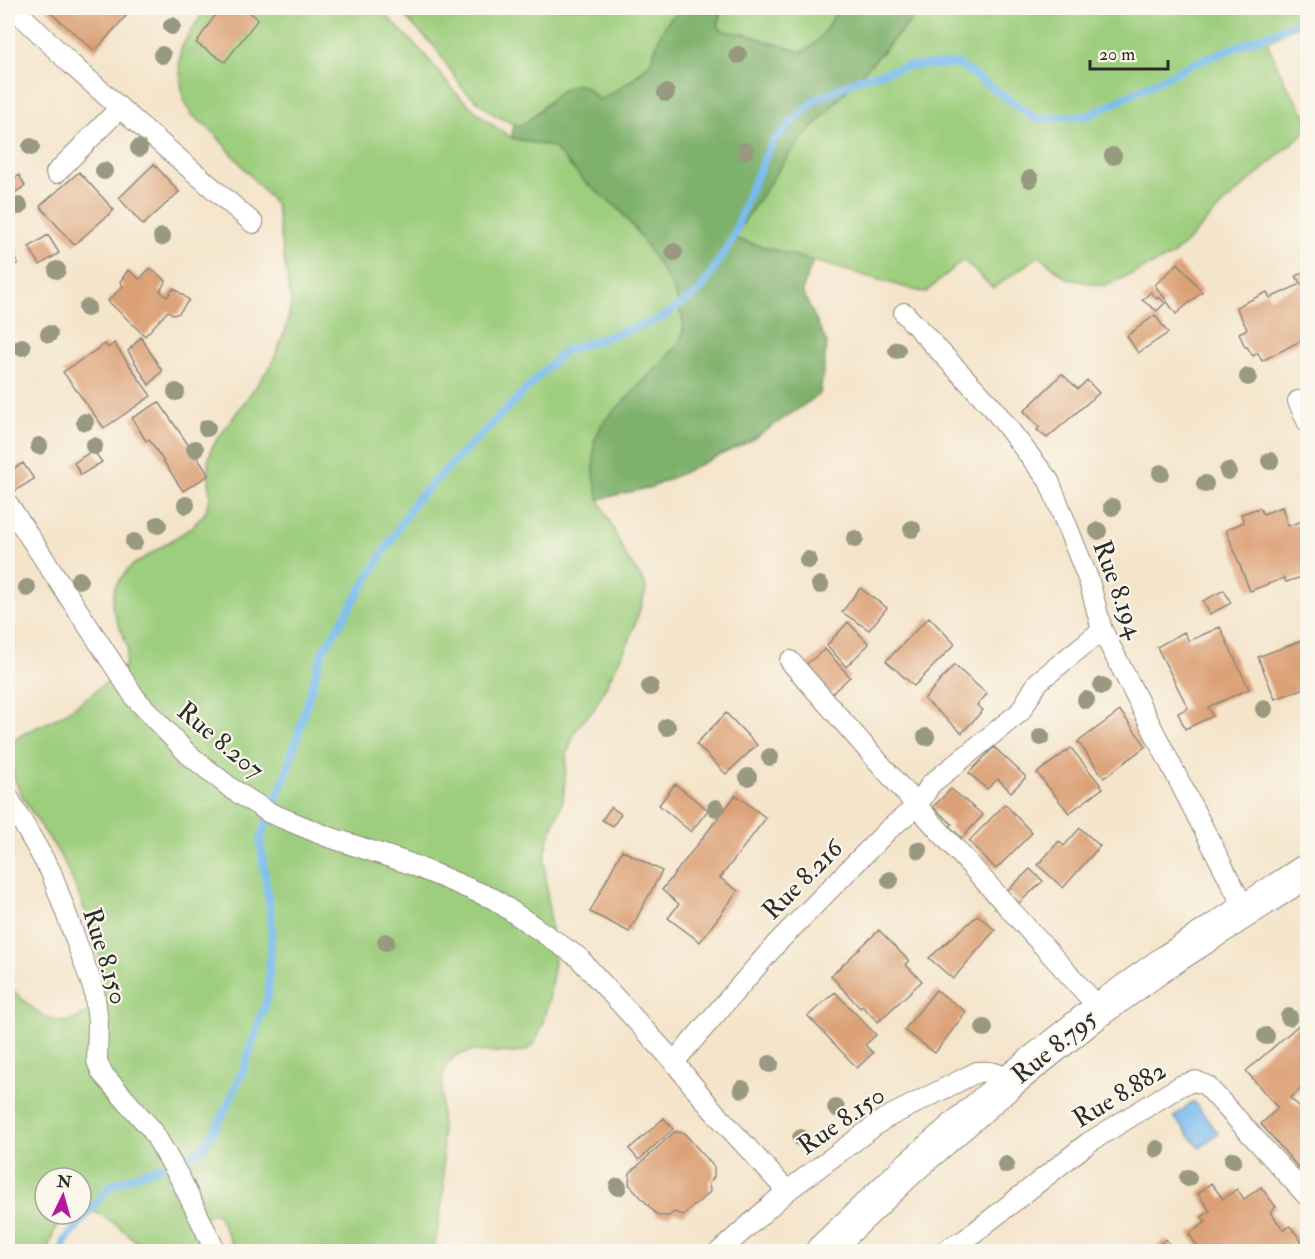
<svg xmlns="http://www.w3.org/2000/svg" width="1315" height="1259" viewBox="0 0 1315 1259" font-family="'IM FELL Double Pica',serif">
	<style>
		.green { fill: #9dce7d; stroke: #647c54; stroke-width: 1.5 }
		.forest { fill: #7eb16c; stroke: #546e4c; stroke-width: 1.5 }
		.water { fill: #78bbee; stroke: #52738c; stroke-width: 1.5 }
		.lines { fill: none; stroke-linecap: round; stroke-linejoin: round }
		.stream { stroke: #78bbee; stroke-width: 8 }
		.building { fill: #dca076 }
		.street-casing { stroke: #90887a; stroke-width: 22 }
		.highway-casing { stroke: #90887a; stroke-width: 35 }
		.street { stroke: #fff; stroke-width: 20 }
		.highway { stroke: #fff; stroke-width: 33 }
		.tree { fill: #989980 }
		.labels { text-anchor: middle; stroke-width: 4.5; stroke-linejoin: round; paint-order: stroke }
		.street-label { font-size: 26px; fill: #2b2b2b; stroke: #fbf7ec }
	</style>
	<rect width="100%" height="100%" fill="#fbf7ec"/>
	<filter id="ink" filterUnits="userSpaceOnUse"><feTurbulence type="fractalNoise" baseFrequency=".0167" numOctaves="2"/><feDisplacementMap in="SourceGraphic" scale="12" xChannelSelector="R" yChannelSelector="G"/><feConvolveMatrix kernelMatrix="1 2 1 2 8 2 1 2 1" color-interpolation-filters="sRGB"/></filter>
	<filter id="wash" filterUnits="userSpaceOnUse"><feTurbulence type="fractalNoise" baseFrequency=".008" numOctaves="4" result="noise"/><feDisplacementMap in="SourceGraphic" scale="24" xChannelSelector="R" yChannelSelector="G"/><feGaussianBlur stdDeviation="1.35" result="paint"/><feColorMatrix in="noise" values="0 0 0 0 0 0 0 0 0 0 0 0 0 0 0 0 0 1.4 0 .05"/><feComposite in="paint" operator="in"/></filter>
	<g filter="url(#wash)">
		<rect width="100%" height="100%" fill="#f4e4ca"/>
		<path class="green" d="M 207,8 L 379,8 L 424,54 L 454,91 L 483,118 L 512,138 L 553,147 L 585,182 L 619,209 L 639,234 L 671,284 L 679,304 L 685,326 L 680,342 L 665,360 L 594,476 L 599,499 L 627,558 L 645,583 L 646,591 L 629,641 L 594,709 L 576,729 L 567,754 L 563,800 L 549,837 L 544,860 L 554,960 L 550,995 L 541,1029 L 534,1044 L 527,1050 L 515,1053 L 471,1051 L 457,1055 L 447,1064 L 443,1076 L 441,1109 L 444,1188 L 434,1251 L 235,1251 L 217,1213 L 206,1216 L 201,1229 L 201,1251 L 146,1251 C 131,1237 103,1208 81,1210 L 81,1178 L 45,1178 L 45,1214 L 67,1214 C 55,1221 52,1239 47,1251 L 8,1251 L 8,986 C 23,999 38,1018 60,1021 C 71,1023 79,1018 89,1012 C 95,1008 99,1005 102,999 C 113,974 77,889 65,864 C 45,827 8,790 8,746 C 21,732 40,727 57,718 C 82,703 103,685 125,666 L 128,648 L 112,607 L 115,586 L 130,567 L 191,528 L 205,513 L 210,498 L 208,463 L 212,447 L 272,364 L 287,326 L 291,303 L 276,205 L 215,134 L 191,114 L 183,98 L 179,63 L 181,49 L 190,32 Z
			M 396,8 L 840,8 C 828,22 819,49 800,52 L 745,34 L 723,31 L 718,26 L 721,13 L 662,31 L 650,63 L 627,84 L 599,100 L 584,87 L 558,93 L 527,122 L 518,126 L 495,115 L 463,89 L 435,47 Z
			M 935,8 L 1307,8 L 1307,18 L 1267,42 L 1285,83 L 1307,117 L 1307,130 L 1220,207 L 1186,243 L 1171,256 L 1105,286 L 1068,279 L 1039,256 L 993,288 L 963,260 L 925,293 L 733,238 L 791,151 L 916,15 Z"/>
		<path class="forest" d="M 840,8 L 935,8 L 916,15 L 791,151 L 733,238 L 813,261 L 802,291 L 827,343 L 820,394 L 750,441 L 652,487 L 599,499 L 594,476 L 594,442 L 603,422 L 665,360 L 680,342 L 684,326 L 679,304 L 671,284 L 639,234 L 619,209 L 585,182 L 553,147 L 512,138 L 513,125 C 537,129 559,73 585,87 C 590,90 594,96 599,100 C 616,90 636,80 649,64 C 654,58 656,46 659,38 C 673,3 690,11 721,13 L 718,26 L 723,31 L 745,34 L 800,52 C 819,49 828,22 840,8 Z"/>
		<path class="water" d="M 1193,1101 L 1218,1133 L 1200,1148 L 1174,1117 Z"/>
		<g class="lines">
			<path class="stream" d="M 62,1252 L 65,1241 L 111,1185 L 201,1151 L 222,1117 L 244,1068 L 268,995 L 272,925 L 260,840 L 286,774 L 322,653 L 415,501 L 564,351 L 658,320 L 700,291 L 733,238 L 747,197 L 773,141 L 814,101 L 858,79 L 908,66 L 958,64 L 1037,119 L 1088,116 L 1192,64 L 1308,19"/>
		</g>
		<g id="blocks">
			<path class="building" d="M 45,8 L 133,8 L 95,51 Z
				M 220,8 L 244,8 L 258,19 L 225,62 L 196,43 Z
				M 154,164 L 179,192 L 143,225 L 119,198 Z
				M 79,172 L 114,210 L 74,245 L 40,206 Z
				M 19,175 L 25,186 L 8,197 L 8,182 Z
				M 48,235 L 59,253 L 40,265 L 29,247 Z
				M 8,245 L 18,263 L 8,269 Z
				M 1178,263 L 1202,292 L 1176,314 L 1155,285 Z
				M 150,268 L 166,281 L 160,291 L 167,297 L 174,288 L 189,300 L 179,313 L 174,315 L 168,311 L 145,336 L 108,301 L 123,286 L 120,282 L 128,270 L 140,279 Z
				M 1308,270 L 1308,337 L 1262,361 L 1258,353 L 1253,356 L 1247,347 L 1245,347 L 1239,333 L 1247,329 L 1236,307 L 1267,292 L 1270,298 L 1301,284 L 1296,276 Z
				M 1151,292 L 1157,299 L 1159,297 L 1165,303 L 1157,311 L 1142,300 Z
				M 1155,315 L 1168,333 L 1138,353 L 1127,336 Z
				M 141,337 L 162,371 L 149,385 L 128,351 Z
				M 114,343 L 151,396 L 104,428 L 63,372 L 105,344 L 108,348 Z
				M 1062,374 L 1078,389 L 1087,380 L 1099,393 L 1047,438 L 1037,430 L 1039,427 L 1024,411 Z
				M 159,402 L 209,475 L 183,491 L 149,439 L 146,441 L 132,418 Z
				M 93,450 L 102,462 L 81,475 L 74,463 Z
				M 23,463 L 34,479 L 15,491 L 8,476 L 8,472 Z
				M 1282,507 L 1288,526 L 1308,519 L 1308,575 L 1286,582 L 1284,578 L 1250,591 L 1226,530 L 1244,522 L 1241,514 L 1260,508 L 1263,514 Z
				M 860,588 L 887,608 L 869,630 L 842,612 Z
				M 1224,590 L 1231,603 L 1210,614 L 1203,601 Z
				M 929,617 L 955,644 L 914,686 L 886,661 Z
				M 848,622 L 869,644 L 846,667 L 827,645 Z
				M 1220,627 L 1249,689 L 1208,707 L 1213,716 L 1185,729 L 1178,713 L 1188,708 L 1157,647 L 1184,632 L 1189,641 Z
				M 1308,638 L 1308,687 L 1275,699 L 1258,657 Z
				M 825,649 L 850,677 L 828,697 L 803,667 Z
				M 954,665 L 987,694 L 977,705 L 983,710 L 962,733 L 924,699 Z
				M 1120,711 L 1146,746 L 1104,778 L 1078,742 Z
				M 726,713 L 757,745 L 726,774 L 696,744 Z
				M 994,747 L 1026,777 L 1011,792 L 998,779 L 987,789 L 969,773 Z
				M 1071,748 L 1103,788 L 1069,813 L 1037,773 Z
				M 675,784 L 708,810 L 691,832 L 659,805 Z
				M 951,789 L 983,815 L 962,838 L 950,827 L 952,824 L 933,807 Z
				M 736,795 L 766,818 L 720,878 L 738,891 L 700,942 L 668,918 L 679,904 L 662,890 Z
				M 1005,804 L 1032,833 L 996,869 L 969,841 Z
				M 611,807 L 621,814 L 613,826 L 602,820 Z
				M 1080,828 L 1100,846 L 1063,888 L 1038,865 L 1059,841 L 1064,846 Z
				M 622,850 L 662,871 L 629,932 L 590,912 Z
				M 1030,869 L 1043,881 L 1019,903 L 1007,891 Z
				M 978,915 L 995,930 L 953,979 L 929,958 Z
				M 879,930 L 909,961 L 905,964 L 922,981 L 878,1022 L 862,1006 L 860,1008 L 831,976 Z
				M 936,990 L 966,1012 L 935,1053 L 904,1030 Z
				M 835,992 L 876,1035 L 865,1045 L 873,1053 L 857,1068 L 808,1016 Z
				M 1301,1023 L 1308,1030 L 1308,1089 L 1305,1085 L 1290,1098 L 1300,1107 L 1308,1100 L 1308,1170 L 1303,1173 L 1261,1124 L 1278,1108 L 1246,1071 Z
				M 664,1118 L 673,1129 L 639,1160 L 629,1149 Z
				M 674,1132 L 684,1133 L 714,1167 L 714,1177 L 709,1183 L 710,1192 L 683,1215 L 674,1212 L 669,1216 L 658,1216 L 629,1184 L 630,1173 Z
				M 1211,1183 L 1223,1199 L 1237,1189 L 1244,1199 L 1261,1187 L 1276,1207 L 1270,1212 L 1284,1230 L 1290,1226 L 1302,1242 L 1299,1252 L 1201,1252 L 1189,1234 L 1206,1222 L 1202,1217 L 1210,1211 L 1198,1194 Z
				M 1166,1239 L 1174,1252 L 1150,1252 Z"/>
		</g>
	</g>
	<g filter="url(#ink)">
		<use href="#blocks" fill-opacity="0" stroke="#90887a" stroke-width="1.5"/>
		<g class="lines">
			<g class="street-casing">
				<path id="street" d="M 14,8 L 71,64 L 120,108 L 56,173
					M 120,108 L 253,223
					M 904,313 L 992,407 L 1049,481 L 1089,581 L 1102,630 L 1245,910
					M 1298,401 L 1308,423
					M 8,504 L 136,699 L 188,754 L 232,789 L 270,813 L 326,836 L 408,863 L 494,899 L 578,957 L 674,1062
					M 790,661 L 917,806 L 1100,1009
					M 8,797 L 51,872 L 94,990 L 98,1022 L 97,1061 L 102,1073 L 152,1130 L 180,1178 L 216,1252
					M 787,1191 L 711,1108 L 674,1062 L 777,943 L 888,830 L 917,806 L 931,784 L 1020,712 L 1038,682 L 1102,630
					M 719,1252 L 787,1191 L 884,1119 L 977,1072 C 990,1071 999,1072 1009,1082
					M 943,1252 L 966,1239 L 1088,1143 L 1182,1085 L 1196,1081 L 1207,1086 L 1308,1197"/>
			</g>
			<g class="highway-casing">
				<path id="highway" d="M 822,1252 L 910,1168 L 1009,1082 L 1100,1009 L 1169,960 L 1308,870"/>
			</g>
			<use href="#street" class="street"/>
			<use href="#highway" class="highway"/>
		</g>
		<g class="tree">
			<circle cx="172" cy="26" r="9"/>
			<circle cx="162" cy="55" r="9"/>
			<circle cx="738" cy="55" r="9"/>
			<circle cx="666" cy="93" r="9"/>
			<circle cx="31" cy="147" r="9"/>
			<circle cx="139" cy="148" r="9"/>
			<circle cx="745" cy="151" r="9"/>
			<circle cx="1113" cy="156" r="9"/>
			<circle cx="104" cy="171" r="9"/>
			<circle cx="1030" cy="179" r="9"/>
			<circle cx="19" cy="206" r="9"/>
			<circle cx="162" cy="237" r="9"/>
			<circle cx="674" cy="252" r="9"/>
			<circle cx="57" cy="270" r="9"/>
			<circle cx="87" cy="308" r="9"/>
			<circle cx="49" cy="334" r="9"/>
			<circle cx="22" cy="347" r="9"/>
			<circle cx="897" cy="350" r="9"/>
			<circle cx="1248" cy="377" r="9"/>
			<circle cx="176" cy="392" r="9"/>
			<circle cx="85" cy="422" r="9"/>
			<circle cx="207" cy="428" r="9"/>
			<circle cx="39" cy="446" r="9"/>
			<circle cx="94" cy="446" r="9"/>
			<circle cx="195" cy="449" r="9"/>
			<circle cx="1270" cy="461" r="9"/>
			<circle cx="1228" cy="471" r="9"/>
			<circle cx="1161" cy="473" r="9"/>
			<circle cx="1205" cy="484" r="9"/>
			<circle cx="186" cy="505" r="9"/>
			<circle cx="1112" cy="507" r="9"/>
			<circle cx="158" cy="525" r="9"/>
			<circle cx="912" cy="529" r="9"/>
			<circle cx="1098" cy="531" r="9"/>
			<circle cx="855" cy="539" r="9"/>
			<circle cx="134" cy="542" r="9"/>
			<circle cx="808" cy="560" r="9"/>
			<circle cx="79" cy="580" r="9"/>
			<circle cx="820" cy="585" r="9"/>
			<circle cx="27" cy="588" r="9"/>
			<circle cx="1102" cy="686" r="9"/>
			<circle cx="650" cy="687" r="9"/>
			<circle cx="1086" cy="700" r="9"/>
			<circle cx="1264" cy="709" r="9"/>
			<circle cx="667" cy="727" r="9"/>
			<circle cx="926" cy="737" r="9"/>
			<circle cx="1041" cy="737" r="9"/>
			<circle cx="770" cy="757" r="9"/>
			<circle cx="748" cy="777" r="9"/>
			<circle cx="716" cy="808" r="9"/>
			<circle cx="919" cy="850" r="9"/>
			<circle cx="890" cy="880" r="9"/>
			<circle cx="386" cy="942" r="9"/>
			<circle cx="1289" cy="1017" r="9"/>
			<circle cx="984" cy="1028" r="9"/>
			<circle cx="1266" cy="1036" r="9"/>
			<circle cx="770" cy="1064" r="9"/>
			<circle cx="742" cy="1089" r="9"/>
			<circle cx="836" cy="1108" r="9"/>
			<circle cx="801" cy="1138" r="9"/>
			<circle cx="1157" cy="1149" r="9"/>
			<circle cx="1233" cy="1160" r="9"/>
			<circle cx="1006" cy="1165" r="9"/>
			<circle cx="1188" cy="1178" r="9"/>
			<circle cx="618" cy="1187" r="9"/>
		</g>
	</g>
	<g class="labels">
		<g class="street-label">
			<text transform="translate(1119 589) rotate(70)" y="9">Rue 8.194</text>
			<text transform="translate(221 740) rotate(40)" y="9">Rue 8.207</text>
			<text transform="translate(802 879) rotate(-45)" y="9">Rue 8.216</text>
			<text transform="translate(106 956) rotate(73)" y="9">Rue 8.150</text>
			<text transform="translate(1054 1046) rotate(-39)" y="9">Rue 8.795</text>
			<text transform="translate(1119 1094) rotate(-31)" y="9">Rue 8.882</text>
			<text transform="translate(841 1120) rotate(-35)" y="9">Rue 8.150</text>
		</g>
	</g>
	<rect width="1315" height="1259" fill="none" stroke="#fbf7ec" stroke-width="30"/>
	<g transform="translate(63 1196) rotate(5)"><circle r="28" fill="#fbf7ec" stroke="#a8a59f" stroke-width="1.5"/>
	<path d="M0-4.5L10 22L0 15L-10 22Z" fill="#b5179e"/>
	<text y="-9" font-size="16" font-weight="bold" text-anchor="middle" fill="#2b2b2b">N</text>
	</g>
	<path d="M1090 60v9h78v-9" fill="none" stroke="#2b2b2b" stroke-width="3"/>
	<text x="1099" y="60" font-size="18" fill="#2b2b2b" stroke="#fbf7ec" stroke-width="4.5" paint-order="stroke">20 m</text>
</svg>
